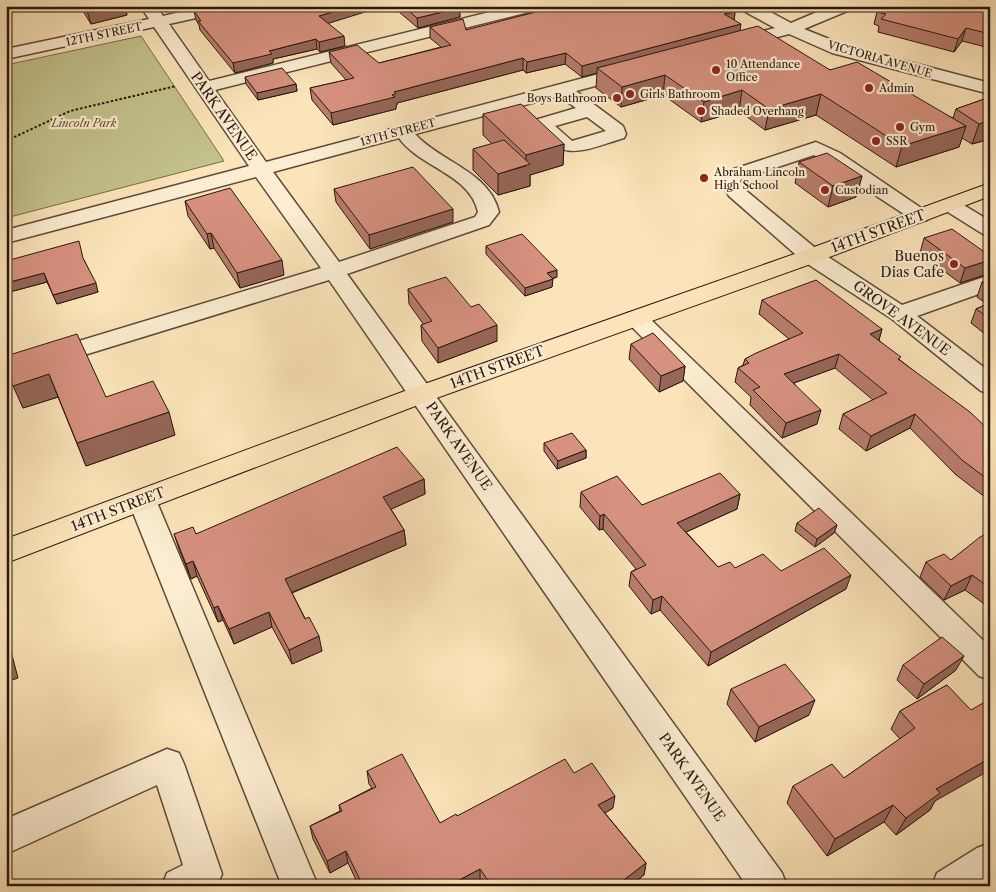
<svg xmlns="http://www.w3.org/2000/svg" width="996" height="892" viewBox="0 0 996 892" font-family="'Libre Caslon Text',serif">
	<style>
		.green { fill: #c3c28c; stroke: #766c4d }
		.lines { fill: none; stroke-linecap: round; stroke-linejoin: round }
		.minor-casing { stroke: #5e4a39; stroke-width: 3 }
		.major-casing { stroke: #2a170e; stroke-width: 2 }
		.path { stroke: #2a170e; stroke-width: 2; stroke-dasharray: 2.5 2; stroke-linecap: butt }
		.minor { fill: #fcedd2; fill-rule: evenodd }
		.major { fill: #fbe4b9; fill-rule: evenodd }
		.wall { fill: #b87d6d; stroke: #2a170e }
		.shaded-wall { fill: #966659; stroke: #2a170e }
		.building { fill: #d6917f; stroke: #2a170e }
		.poi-dot { fill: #8f2418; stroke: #fcedd2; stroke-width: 2 }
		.labels { text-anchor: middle; stroke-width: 4.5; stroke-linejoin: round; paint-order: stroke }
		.far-street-label { font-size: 11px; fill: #2a170e; stroke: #fcedd2 }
		.far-poi-label { font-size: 11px; fill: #2a170e; stroke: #fcedd2; text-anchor: start }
		.far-park-label { font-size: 11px; font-style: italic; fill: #60533a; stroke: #fcedd2 }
		.street-label { font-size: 14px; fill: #2a170e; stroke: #fcedd2 }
		.poi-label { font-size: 14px; fill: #2a170e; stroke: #fcedd2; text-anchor: end }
	</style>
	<rect width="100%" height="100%" fill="#fbe4b9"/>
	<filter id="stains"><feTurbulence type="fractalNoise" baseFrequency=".004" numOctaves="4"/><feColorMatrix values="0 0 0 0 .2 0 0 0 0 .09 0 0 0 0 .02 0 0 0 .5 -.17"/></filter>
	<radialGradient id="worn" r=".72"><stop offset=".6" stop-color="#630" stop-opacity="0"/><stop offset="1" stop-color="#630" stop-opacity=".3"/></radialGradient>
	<path class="green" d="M 141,36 L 224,161 L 6,218 L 6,65 Z"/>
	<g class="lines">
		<g class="minor-casing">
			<path id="minor" d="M 140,6 L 156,6 L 163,16 L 206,6 L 238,6 L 236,9 L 169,24 L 209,81 L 514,6 L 543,6 L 541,9 L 215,90 L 266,162 L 625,67 L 631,66 L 637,67 L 640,71 L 637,75 L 576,91 L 623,126 L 626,134 L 624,138 C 584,150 561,165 533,124 L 535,120 L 576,108 L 559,96 L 415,134 C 440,162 489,171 499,212 L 489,225 L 347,274 L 782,873 L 787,886 L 747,886 L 329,280 L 6,379 L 6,363 L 321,268 L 256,177 L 6,243 L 6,230 L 249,166 L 154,27 L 6,59 L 6,49 L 149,19 ZM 587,117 L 606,131 L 572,141 L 555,126 ZM 399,138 C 419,167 470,174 478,212 L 475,217 L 339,262 L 273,172 Z
				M 738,6 L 759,6 L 791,23 L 831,6 L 854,6 L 852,9 L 804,29 L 844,45 L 990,83 L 990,94 L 832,53 L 789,34 L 736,48 L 730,47 L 728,43 L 730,39 L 775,28 L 740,9 Z
				M 816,142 L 840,153 L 927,212 L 930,216 L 927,220 L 920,222 L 913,220 L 814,155 L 742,179 L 740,181 L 744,189 L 819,251 L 902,305 L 990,275 L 990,290 L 917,316 L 990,372 L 990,393 L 981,391 L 892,319 L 803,261 L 729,196 L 720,181 L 728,171 Z
				M 950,199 L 957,201 L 990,221 L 990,236 L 983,234 L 943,209 L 940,205 L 943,201 Z
				M 636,311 L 644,313 L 990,647 L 990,680 L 979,676 L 628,323 L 624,318 L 628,313 Z
				M 142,490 L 152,493 L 156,500 L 318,886 L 282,886 L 128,500 L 132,493 Z
				M 167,749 L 179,753 L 184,764 L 222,874 L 217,886 L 162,886 L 167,873 L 183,865 L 157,785 L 6,854 L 6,819 Z
				M 990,843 L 990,881 L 983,886 L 932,886 L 937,873 L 977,848 Z"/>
		</g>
		<g class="major-casing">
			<path id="major" d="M 990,183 L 990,196 L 819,261 L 431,400 L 6,563 L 6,539 L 413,388 L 803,251 Z"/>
		</g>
		<path class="path" d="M 6,141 L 70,111 L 176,86"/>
		<use href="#minor" class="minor"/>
		<use href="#major" class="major"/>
	</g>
	<path class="wall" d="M 80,6 L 125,6 L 127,15 L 91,24 Z
		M 214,6 L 384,6 L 327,23 L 345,46 L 320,52 L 317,49 L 273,59 L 273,63 L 235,73 L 200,30 L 199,25 L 196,20 L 194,11 Z
		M 392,6 L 459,6 L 460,17 L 418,28 Z
		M 990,6 L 990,48 L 962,41 L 954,52 L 878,32 L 879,26 L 874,24 L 877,12 Z
		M 735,12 L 734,20 L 740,30 L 830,70 L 953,118 L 956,109 L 990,97 L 990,139 L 972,144 L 962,138 L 959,147 L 896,167 L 816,115 L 765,130 L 739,111 L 701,122 L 663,95 L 621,107 L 596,88 L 597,73 L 582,77 L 565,64 L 526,73 L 523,70 L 397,103 L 397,105 L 396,106 L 396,109 L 333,125 L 312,100 L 310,88 L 346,80 L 331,63 L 329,52 L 379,63 L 441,47 L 430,38 L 430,27 L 466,30 Z
		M 245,77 L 296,84 L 297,91 L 258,100 L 246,84 Z
		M 483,114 L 564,144 L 563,165 L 530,175 L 530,186 L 498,195 L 473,170 L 473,149 L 492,144 L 483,135 Z
		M 799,162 L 862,176 L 856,197 L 828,207 L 795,183 Z
		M 334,189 L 453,222 L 370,249 L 336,202 Z
		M 185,201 L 284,275 L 240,288 L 214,248 L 210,249 L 188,216 Z
		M 924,238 L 988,274 L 960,283 L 920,253 Z
		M 486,246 L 557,277 L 552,279 L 552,287 L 525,296 L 486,254 Z
		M 84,260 L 98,292 L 57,304 L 47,282 L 6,293 Z
		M 990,280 L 990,338 L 971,323 L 976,309 L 987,304 L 977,297 L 982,282 Z
		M 408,289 L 497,341 L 438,363 L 422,341 L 421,325 L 424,325 L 409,304 Z
		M 762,300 L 882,329 L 879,340 L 900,360 L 990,431 L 990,501 L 955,474 L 910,428 L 866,451 L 839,429 L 843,414 L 873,400 L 835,368 L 794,383 L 817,424 L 782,438 L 750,405 L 751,397 L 735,382 L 738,368 L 743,365 L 745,359 L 789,339 L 759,314 Z
		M 631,344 L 685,366 L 683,381 L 659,392 L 629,359 Z
		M 6,366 L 106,397 L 175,435 L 86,466 L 58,397 L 23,408 Z
		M 544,443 L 586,450 L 586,458 L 557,469 L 544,451 Z
		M 424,479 L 425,494 L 391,509 L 404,530 L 406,545 L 292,593 L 322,651 L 292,664 L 272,627 L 234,644 L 223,620 L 218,622 L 197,576 L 191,579 L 179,549 L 174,534 L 196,534 Z
		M 581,492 L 642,505 L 740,494 L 737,509 L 686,532 L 718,567 L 781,571 L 846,589 L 708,666 L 660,610 L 651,614 L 629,586 L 631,572 L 636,569 L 603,529 L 599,530 L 580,507 Z
		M 797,523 L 837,525 L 834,533 L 815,547 L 795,531 Z
		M 990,532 L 990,608 L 965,590 L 944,600 L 920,577 L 926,562 L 951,560 Z
		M 903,665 L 956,670 L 917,699 L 897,680 Z
		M 947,685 L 935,801 L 930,810 L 896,835 L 884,822 L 827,856 L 787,803 L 793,786 L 844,778 L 900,739 L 891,729 L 900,711 Z
		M 731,689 L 809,715 L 755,742 L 727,704 Z
		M 367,771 L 440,823 L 574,773 L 613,808 L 605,813 L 646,863 L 644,875 L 630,886 L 484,886 L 480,880 L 470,886 L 359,886 L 348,863 L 330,873 L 313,839 L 310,826 L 340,811 L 339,805 L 372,788 L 369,784 Z"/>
	<path class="shaded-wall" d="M 110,6 L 125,6 L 127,15 L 91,24 L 87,11 Z
		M 187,6 L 197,6 L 187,8 Z
		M 353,6 L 384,6 L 320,26 L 319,16 Z
		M 460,8 L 460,17 L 418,28 L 417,18 Z
		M 735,12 L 734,23 L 724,14 Z
		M 741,24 L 739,36 L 597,68 L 597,73 L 582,77 L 582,66 Z
		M 966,28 L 962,41 L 954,52 L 958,39 Z
		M 344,36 L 345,46 L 320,52 L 319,42 Z
		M 316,39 L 317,49 L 273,59 L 273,63 L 235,73 L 233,63 L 269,51 Z
		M 566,53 L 565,64 L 526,73 L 527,62 Z
		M 523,58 L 523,70 L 397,103 L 397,105 L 396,106 L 396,109 L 333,125 L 331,113 L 394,92 Z
		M 665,75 L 663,95 L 621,107 L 622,87 Z
		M 296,84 L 297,91 L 258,100 L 257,93 Z
		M 742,90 L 739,111 L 701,122 L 704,102 Z
		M 821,94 L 816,115 L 765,130 L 769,109 Z
		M 990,120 L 990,139 L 972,144 L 979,124 Z
		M 966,126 L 959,147 L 896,167 L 902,146 Z
		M 564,144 L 563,165 L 530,175 L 530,186 L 498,195 L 498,174 L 526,166 L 526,155 Z
		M 862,176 L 856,197 L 828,207 L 833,186 Z
		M 453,209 L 453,222 L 370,249 L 369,235 Z
		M 211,233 L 214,248 L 210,249 L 207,234 Z
		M 282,260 L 284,275 L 240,288 L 237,273 Z
		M 990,260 L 990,269 L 988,274 L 960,283 L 965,268 Z
		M 557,270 L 557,277 L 547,280 L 547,273 Z
		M 44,273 L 47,282 L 6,293 L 6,283 Z
		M 553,279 L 552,287 L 525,296 L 525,288 Z
		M 96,283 L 98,292 L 57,304 L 53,295 Z
		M 497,325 L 497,341 L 438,363 L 438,348 Z
		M 882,329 L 878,343 L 870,334 Z
		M 839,354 L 835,368 L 780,388 L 784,374 Z
		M 685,366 L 683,381 L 659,392 L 661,376 Z
		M 49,374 L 58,397 L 23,408 L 13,386 Z
		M 821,410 L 817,424 L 782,438 L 786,423 Z
		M 169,412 L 175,435 L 86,466 L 77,443 Z
		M 915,414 L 910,428 L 866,451 L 871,436 Z
		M 586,450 L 586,458 L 557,469 L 558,461 Z
		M 424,479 L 425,494 L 385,512 L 383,497 Z
		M 740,494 L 737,509 L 675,537 L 677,523 Z
		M 604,514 L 603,529 L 599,530 L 600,516 Z
		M 837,525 L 834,533 L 815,547 L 817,539 Z
		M 404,530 L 406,545 L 288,594 L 285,579 Z
		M 193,561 L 197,576 L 191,579 L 186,564 Z
		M 851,575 L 846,589 L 708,666 L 711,652 Z
		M 972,575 L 965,590 L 944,600 L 951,586 Z
		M 662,596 L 660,610 L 651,614 L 653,600 Z
		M 218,606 L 223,620 L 218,622 L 214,608 Z
		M 269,612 L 272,627 L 234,644 L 229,629 Z
		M 6,632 L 18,678 L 6,682 Z
		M 319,636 L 322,651 L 292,664 L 289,650 Z
		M 964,656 L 956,670 L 917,699 L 924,684 Z
		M 815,700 L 809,715 L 755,742 L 759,727 Z
		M 990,758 L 990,770 L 935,801 L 930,810 L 896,835 L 906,818 L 936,789 Z
		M 615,796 L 613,808 L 597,818 L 598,805 Z
		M 893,805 L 884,822 L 827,856 L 835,839 Z
		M 346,851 L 348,863 L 330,873 L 327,861 Z
		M 646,863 L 644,875 L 630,886 L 616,886 Z
		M 480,869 L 480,880 L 470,886 L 448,886 Z"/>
	<path class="building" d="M 84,6 L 110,6 L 87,11 Z
		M 214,6 L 353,6 L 319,16 L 344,36 L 319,42 L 316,39 L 269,51 L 272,54 L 233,63 L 198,21 L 201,21 L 194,11 Z
		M 403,6 L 459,6 L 460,8 L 417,18 Z
		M 559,6 L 728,6 L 735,12 L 724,14 L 741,24 L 582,66 L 566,53 L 527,62 L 523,58 L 394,92 L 396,94 L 392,95 L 395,97 L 331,113 L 310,88 L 354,78 L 329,52 L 357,45 L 379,63 L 451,45 L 430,27 L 463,19 L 466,30 Z
		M 882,6 L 990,6 L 990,34 L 966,28 L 958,39 L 881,19 L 886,14 L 877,12 Z
		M 758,26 L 830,70 L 857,62 L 966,126 L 902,146 L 821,94 L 769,109 L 742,90 L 704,102 L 665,75 L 622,87 L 597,68 Z
		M 282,68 L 296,84 L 257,93 L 245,77 Z
		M 990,97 L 990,120 L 979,124 L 956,109 Z
		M 521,104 L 564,144 L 526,155 L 483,114 Z
		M 504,140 L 530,164 L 498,174 L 473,149 Z
		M 827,153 L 862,176 L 833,186 L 799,162 Z
		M 413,167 L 453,209 L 369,235 L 334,189 Z
		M 230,188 L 282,260 L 237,273 L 211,233 L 207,234 L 185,201 Z
		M 952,229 L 990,256 L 990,260 L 965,268 L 924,238 Z
		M 522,234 L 557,270 L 547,273 L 553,279 L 525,288 L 486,246 Z
		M 79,241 L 83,258 L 96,283 L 53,295 L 44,273 L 6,283 L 6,261 Z
		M 446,277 L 471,307 L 479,304 L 497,325 L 438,348 L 421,325 L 432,321 L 408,289 Z
		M 816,280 L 882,329 L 870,334 L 901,357 L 898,359 L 970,412 L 990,431 L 990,481 L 962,460 L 915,414 L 871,436 L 843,414 L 887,393 L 839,354 L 784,374 L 821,410 L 786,423 L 753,390 L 760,387 L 738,368 L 749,363 L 745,359 L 754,354 L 803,333 L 762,300 Z
		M 990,280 L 990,288 L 982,282 Z
		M 990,303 L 990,319 L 976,309 Z
		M 653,333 L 685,366 L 661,376 L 631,344 Z
		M 77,334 L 106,397 L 153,381 L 169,412 L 77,443 L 49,374 L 13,386 L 6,366 L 6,356 Z
		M 572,433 L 586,450 L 558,461 L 544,443 Z
		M 397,447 L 424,479 L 383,497 L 404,530 L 285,579 L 305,619 L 309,617 L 319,636 L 289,650 L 269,612 L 229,629 L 218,606 L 214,608 L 193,561 L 186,564 L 174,534 L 193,527 L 196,534 Z
		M 720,473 L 740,494 L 677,523 L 718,567 L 730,562 L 735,568 L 763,554 L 781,571 L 824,548 L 851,575 L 711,652 L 662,596 L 653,600 L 631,572 L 646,565 L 604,514 L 600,516 L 581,492 L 617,476 L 642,505 Z
		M 819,508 L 837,525 L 817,539 L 797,523 Z
		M 990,532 L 990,588 L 972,575 L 951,586 L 926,562 L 944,554 L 951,560 L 980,537 Z
		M 942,637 L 964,656 L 924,684 L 903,665 Z
		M 785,664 L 815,700 L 759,727 L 731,689 Z
		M 947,685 L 971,710 L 990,699 L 990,758 L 936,789 L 940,793 L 906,818 L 893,805 L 835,839 L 793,786 L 832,764 L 844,778 L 915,728 L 900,711 Z
		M 402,754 L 440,823 L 456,814 L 457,816 L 565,759 L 574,773 L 592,763 L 615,796 L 598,805 L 646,863 L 616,886 L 492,886 L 480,869 L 448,886 L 363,886 L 346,851 L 327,861 L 310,826 L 342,811 L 339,805 L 376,787 L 367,771 Z"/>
	<g class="poi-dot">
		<circle cx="716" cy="70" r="5"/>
		<circle cx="869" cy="88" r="5"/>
		<circle cx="630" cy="94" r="5"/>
		<circle cx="617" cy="98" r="5"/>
		<circle cx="701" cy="111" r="5"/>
		<circle cx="900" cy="127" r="5"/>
		<circle cx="876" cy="141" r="5"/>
		<circle cx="704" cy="178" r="5"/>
		<circle cx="825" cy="190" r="5"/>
		<circle cx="954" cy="264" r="5"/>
	</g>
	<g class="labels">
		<g class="far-street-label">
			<text transform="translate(104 34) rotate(-12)" y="4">12TH STREET</text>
			<text transform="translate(880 59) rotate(16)" y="4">VICTORIA AVENUE</text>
			<text transform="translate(398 132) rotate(-15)" y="4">13TH STREET</text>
		</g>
		<g class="far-poi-label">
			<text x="726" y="68">10 Attendance<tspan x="726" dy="13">Office</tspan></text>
			<text x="879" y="92">Admin</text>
			<text x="640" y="98">Girls Bathroom</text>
			<text x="607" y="102" text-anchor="end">Boys Bathroom</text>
			<text x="711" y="115">Shaded Overhang</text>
			<text x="910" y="131">Gym</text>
			<text x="886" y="145">SSR</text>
			<text x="714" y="176">Abraham Lincoln<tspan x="714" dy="13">High School</tspan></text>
			<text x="835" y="194">Custodian</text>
		</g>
		<g class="far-park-label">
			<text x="84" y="127">Lincoln Park</text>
		</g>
		<g class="street-label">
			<text transform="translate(224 116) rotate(55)" y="5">PARK AVENUE</text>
			<text transform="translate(878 231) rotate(-20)" y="5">14TH STREET</text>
			<text transform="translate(902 318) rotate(36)" y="5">GROVE AVENUE</text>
			<text transform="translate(497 367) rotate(-20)" y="5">14TH STREET</text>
			<text transform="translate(459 446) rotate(55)" y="5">PARK AVENUE</text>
			<text transform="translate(118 509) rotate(-21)" y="5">14TH STREET</text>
			<text transform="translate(692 777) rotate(55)" y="5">PARK AVENUE</text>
		</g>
		<g class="poi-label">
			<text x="944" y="261">Buenos<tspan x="944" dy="16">Dias Cafe</tspan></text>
		</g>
	</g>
	<rect width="996" height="892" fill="none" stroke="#fbe4b9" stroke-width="25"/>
	<rect x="8" y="8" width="981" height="877" fill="none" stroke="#2a170e" stroke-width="2.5"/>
	<rect x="12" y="12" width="971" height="867" fill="none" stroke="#2a170e"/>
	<rect width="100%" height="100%" filter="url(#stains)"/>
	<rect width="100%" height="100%" fill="url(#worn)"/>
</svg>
